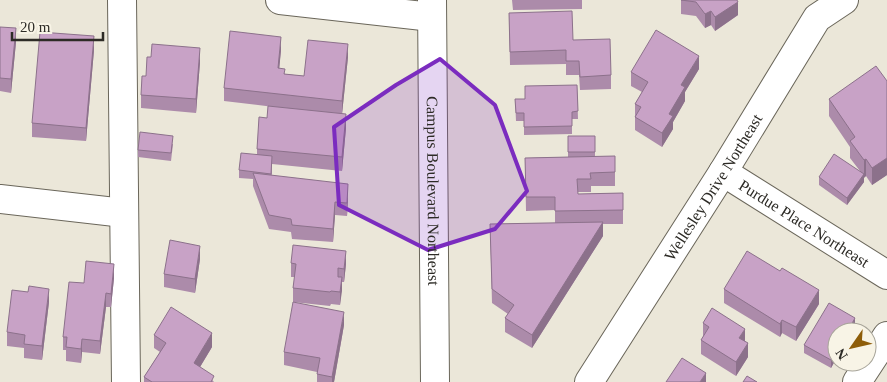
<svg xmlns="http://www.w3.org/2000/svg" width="887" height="382" viewBox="0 0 887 382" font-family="Georgia,serif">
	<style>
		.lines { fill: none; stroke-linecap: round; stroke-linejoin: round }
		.minor-casing { stroke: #6a665a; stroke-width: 30 }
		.minor { stroke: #fff; stroke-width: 28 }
		.wall { fill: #ac8baa }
		.shaded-wall { fill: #8c718b }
		.building { fill: #c8a2c6; stroke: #8c718b }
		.marked { fill: #7b2cbf; fill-opacity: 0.2; stroke: #7b2cbf; stroke-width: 4; stroke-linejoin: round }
		.labels { text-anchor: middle; stroke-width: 5; stroke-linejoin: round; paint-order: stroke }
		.street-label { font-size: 16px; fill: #2d2b26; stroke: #f8f4e6 }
	</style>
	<rect width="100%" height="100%" fill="#ebe7d9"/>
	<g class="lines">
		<g class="minor-casing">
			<g id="minor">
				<path d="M 122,0 L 126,382"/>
				<path d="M 280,0 L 432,17"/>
				<path id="s1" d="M 432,0 L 435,382"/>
				<path id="s2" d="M 723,172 L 887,275"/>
				<path d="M 0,199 L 124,213"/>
				<path id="s3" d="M 589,382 L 723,172 L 817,18 L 844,0"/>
				<path d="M 857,382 L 887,336"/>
			</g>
		</g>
		<use href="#minor" class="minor"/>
	</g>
	<path class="wall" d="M 512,0 L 582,0 L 582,9 L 513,10 Z
		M 681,0 L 737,0 L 738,15 L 715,31 L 711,25 L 705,28 L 696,16 L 681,14 Z
		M 509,13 L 573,40 L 611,75 L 611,89 L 580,90 L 579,75 L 566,75 L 566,64 L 510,65 Z
		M 0,27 L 16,42 L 11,93 L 0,91 Z
		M 94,50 L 86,141 L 32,137 L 32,123 Z
		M 281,50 L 279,68 L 285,74 L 304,76 L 348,57 L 342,114 L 346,128 L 342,171 L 272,164 L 272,175 L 348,198 L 347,216 L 335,215 L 333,242 L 292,239 L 291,232 L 269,229 L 253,186 L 253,179 L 239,178 L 239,170 L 257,154 L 257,149 L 267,118 L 274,107 L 224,101 L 224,88 Z
		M 200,62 L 196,113 L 141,108 L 141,95 Z
		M 699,69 L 685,92 L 685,101 L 673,122 L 673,129 L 662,147 L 635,130 L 635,104 L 642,92 L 631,86 L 631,72 Z
		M 887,81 L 887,175 L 872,185 L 866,176 L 864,177 L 864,182 L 847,205 L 819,185 L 819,177 L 860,171 L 850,158 L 850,147 L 829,116 L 829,99 Z
		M 577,85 L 578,119 L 572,119 L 572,134 L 524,135 L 524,121 L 516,121 L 515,99 L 525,99 Z
		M 568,136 L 595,136 L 595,157 L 615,156 L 615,186 L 591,186 L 591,192 L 578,192 L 578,194 L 623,193 L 623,224 L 603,224 L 603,236 L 532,348 L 505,332 L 505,318 L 508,314 L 492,303 L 490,224 L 555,223 L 555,210 L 526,211 L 525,158 L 568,157 Z
		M 173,144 L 171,161 L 138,157 L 138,150 Z
		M 200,259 L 195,293 L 164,287 L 164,274 Z
		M 291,263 L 346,264 L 344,282 L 342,282 L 340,305 L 331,304 L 330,306 L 293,302 L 293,288 L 295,277 L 291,277 Z
		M 114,278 L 111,307 L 106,307 L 100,354 L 82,352 L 81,363 L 66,361 L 66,350 L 63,350 L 63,337 L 84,283 Z
		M 724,289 L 819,304 L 796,341 L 782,333 L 780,337 L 724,303 Z
		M 49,302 L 42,360 L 24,358 L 24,348 L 7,346 L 7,332 Z
		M 703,323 L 745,341 L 748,357 L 736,376 L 701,354 L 701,340 L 703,337 Z
		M 344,325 L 334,382 L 317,382 L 317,372 L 284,365 L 284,352 Z
		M 855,326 L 831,368 L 804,353 L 804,345 Z
		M 154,335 L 212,347 L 200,367 L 214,382 L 144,382 L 144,377 L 160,352 L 154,348 Z"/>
	<path class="shaded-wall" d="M 738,2 L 738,15 L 715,31 L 715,17 Z
		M 711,11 L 711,25 L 705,28 L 705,14 Z
		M 16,28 L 16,42 L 11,93 L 11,79 Z
		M 94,36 L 94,50 L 86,141 L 86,128 Z
		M 281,37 L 281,50 L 278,82 L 278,68 Z
		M 348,44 L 348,57 L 342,114 L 342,101 Z
		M 200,48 L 200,62 L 196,113 L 196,99 Z
		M 699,56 L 699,69 L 685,92 L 685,101 L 673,122 L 673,129 L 662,147 L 662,133 L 669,114 L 681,85 Z
		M 346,114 L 346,128 L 342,171 L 342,157 Z
		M 887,158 L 887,175 L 872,185 L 872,168 Z
		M 866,159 L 866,176 L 864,178 L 864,160 Z
		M 864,174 L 864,182 L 847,205 L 847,198 Z
		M 348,184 L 348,198 L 347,216 L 347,203 Z
		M 335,202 L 335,215 L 333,242 L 333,229 Z
		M 603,222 L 603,236 L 532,348 L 532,335 Z
		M 200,246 L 200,259 L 195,293 L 195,279 Z
		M 346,251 L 346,264 L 344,282 L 344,269 Z
		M 114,264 L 114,278 L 111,307 L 111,294 Z
		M 342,277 L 342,291 L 340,305 L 340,292 Z
		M 49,289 L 49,302 L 42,360 L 42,346 Z
		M 819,290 L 819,304 L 796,341 L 796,327 Z
		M 106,293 L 106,307 L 100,354 L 100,341 Z
		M 344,312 L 344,325 L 334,382 L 332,382 L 332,377 Z
		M 855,318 L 855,326 L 851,332 L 847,332 Z
		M 782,320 L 782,333 L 780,337 L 780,324 Z
		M 745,329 L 745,342 L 739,338 Z
		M 212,333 L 212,347 L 194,377 L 194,363 Z
		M 82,339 L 82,352 L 81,363 L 81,349 Z
		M 748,343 L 748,357 L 736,376 L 736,362 Z
		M 837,349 L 837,357 L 831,368 L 831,360 Z
		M 706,373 L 706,382 L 700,382 Z"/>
	<path class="building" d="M 681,0 L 737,0 L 738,2 L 715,17 L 711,11 L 705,14 L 696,2 Z
		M 572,11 L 573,40 L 610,39 L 611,75 L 580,77 L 579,61 L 566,61 L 566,50 L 510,52 L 509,13 Z
		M 0,27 L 16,28 L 11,79 L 0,78 Z
		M 656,30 L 699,56 L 681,85 L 685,87 L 669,114 L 673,116 L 662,133 L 635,117 L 641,107 L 635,104 L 648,82 L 631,72 Z
		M 230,31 L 281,37 L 278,68 L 285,69 L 284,74 L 304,76 L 308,40 L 348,44 L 342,101 L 224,88 Z
		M 40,32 L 94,36 L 86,128 L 32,123 Z
		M 152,44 L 200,48 L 196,99 L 141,95 L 142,76 L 146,76 L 147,57 L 151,57 Z
		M 876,66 L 887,81 L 887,158 L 872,168 L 866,159 L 864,160 L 850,141 L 855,137 L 829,99 Z
		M 577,85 L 578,111 L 572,112 L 572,126 L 524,127 L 524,113 L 516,113 L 515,99 L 525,99 L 525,86 Z
		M 268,106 L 346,114 L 342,157 L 257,149 L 259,117 L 267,118 Z
		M 140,132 L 173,136 L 171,153 L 138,150 Z
		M 568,136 L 595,136 L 595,152 L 568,152 Z
		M 241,153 L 272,156 L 271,174 L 239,170 Z
		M 834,154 L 864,174 L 847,198 L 819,177 Z
		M 615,156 L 615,172 L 590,173 L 591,179 L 577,179 L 578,194 L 623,193 L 623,210 L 555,211 L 555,197 L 526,197 L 525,158 Z
		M 253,173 L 348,184 L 347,203 L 335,202 L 333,229 L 292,225 L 291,219 L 269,215 Z
		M 603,222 L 532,335 L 505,318 L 514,305 L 492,289 L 490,224 Z
		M 170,240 L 200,246 L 195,279 L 164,274 Z
		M 293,245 L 346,251 L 344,269 L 338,268 L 338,277 L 342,277 L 340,292 L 331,291 L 330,292 L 293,288 L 296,264 L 291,263 Z
		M 747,251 L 780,271 L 782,268 L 819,290 L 796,327 L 782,320 L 780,324 L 724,289 Z
		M 86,261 L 114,264 L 111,294 L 106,293 L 100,341 L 82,339 L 81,349 L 66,347 L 67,337 L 63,337 L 69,282 L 84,283 Z
		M 29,286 L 49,289 L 42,346 L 24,344 L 25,335 L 7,332 L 12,290 L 28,292 Z
		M 293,302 L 344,312 L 332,377 L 317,374 L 320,358 L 284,352 Z
		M 829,303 L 855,318 L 847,332 L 837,332 L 837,349 L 831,360 L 804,345 Z
		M 171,307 L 212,333 L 194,363 L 214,376 L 211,382 L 152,382 L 144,377 L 166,343 L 154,335 Z
		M 712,308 L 745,329 L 739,338 L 748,343 L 736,362 L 701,340 L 709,327 L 703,323 Z
		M 682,358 L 706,373 L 700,382 L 666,382 Z
		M 747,376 L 757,382 L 743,382 Z"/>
	<path class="marked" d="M 440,59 L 495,105 L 527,191 L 495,229 L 428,250 L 339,205 L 334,127 L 396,85 Z"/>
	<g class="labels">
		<g class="street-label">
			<text dy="6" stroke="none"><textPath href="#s3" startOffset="231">Wellesley Drive Northeast</textPath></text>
			<text dy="6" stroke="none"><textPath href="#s1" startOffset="191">Campus Boulevard Northeast</textPath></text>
			<text dy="6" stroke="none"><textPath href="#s2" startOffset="96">Purdue Place Northeast</textPath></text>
		</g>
	</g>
	<g transform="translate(852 347) rotate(236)"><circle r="24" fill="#f8f4e6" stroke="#a7a499"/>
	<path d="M0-4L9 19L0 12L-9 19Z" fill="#8e5d09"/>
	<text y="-8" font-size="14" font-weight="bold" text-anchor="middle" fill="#2d2b26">N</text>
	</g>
	<path d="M12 32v8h91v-8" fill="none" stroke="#2d2b26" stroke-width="2.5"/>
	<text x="20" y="32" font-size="15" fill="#2d2b26" stroke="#f8f4e6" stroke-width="4" paint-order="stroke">20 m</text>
</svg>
